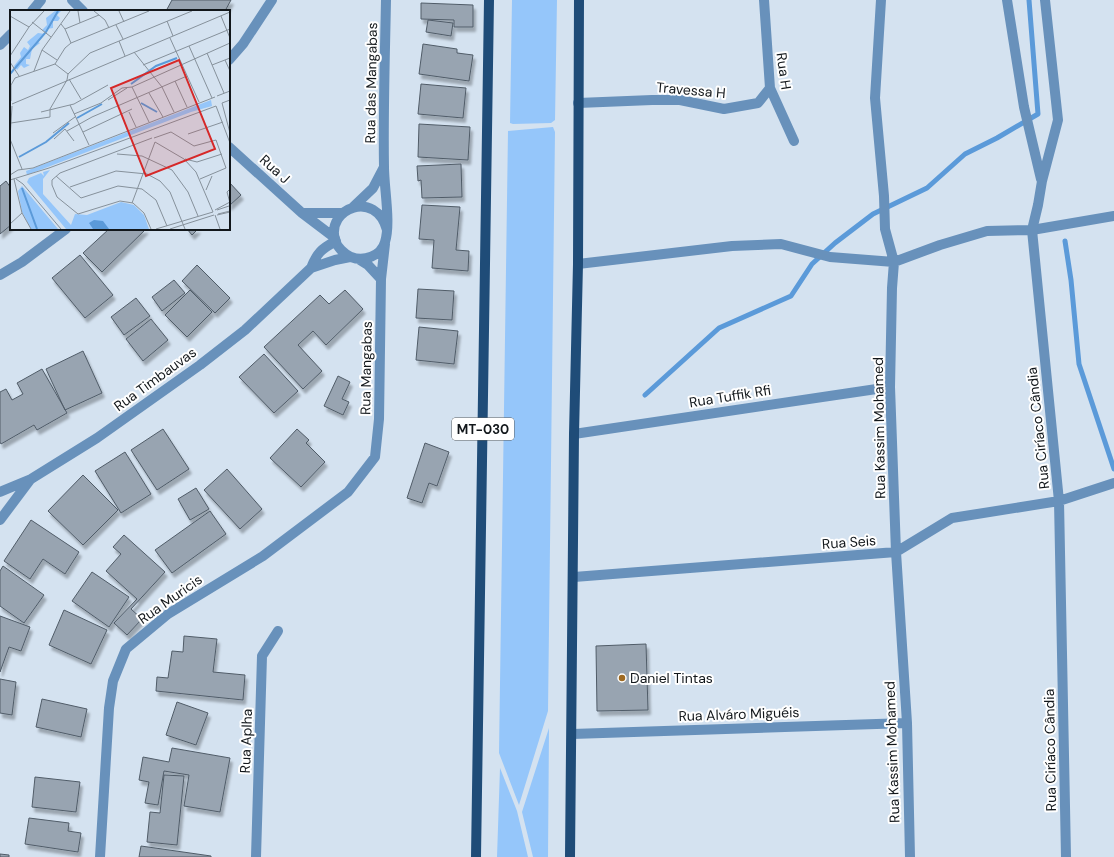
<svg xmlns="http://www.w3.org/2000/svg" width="1114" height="857" viewBox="0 0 1114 857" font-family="'DM Sans',sans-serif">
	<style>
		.green { fill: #95c6fa }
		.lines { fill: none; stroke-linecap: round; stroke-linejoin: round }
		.stream { stroke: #5b9ad9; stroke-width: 5 }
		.building { fill: #98a4b1; stroke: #505c68; filter: url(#shadow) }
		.lane { stroke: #6891bb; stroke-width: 10 }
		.street { stroke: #6891bb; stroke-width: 10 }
		.primary { stroke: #1f4c78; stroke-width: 10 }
		.poi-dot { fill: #9f6a22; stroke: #fff; stroke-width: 1.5 }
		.labels { text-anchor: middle; stroke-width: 4; stroke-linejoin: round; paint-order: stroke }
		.shield { fill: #fff; stroke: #595d5f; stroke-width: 1 }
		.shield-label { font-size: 13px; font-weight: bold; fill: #12171b }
		.street-label { font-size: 14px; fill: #12171b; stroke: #fff }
		.poi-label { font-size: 14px; fill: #12171b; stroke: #fff; text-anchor: start }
		.inset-river { fill: none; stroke: #5b9ad9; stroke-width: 2 }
		.inset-road { fill: none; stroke: #86919b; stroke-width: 1 }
		.view { fill: #d62828; fill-opacity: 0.15; stroke: #d62828; stroke-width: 2 }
		.inset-edge { fill: none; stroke: #12171b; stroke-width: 2 }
	</style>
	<defs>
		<filter id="shadow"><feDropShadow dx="2.5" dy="4.5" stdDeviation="1" flood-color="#0004"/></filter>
	</defs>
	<rect width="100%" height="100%" fill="#d4e2f0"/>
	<path class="green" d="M 512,0 L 557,0 L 555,120 L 551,123 L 513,124 L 510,123 Z
		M 553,127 L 555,132 L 548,711 L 519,805 L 499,753 L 508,131 Z
		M 549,728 L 548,857 L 533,857 L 522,812 Z
		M 500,768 L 517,811 L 528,857 L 497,857 Z"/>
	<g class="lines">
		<path class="stream" d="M 1065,241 L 1071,280 L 1079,364 L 1114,469
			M 645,395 L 719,328 L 791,296 L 812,264 L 835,243 L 873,214 L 927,188 L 965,154 L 997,138 L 1038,114 L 1029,0"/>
	</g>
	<path class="building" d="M 172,0 L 231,0 L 225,11 L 166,11 Z
		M 421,3 L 473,5 L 473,27 L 454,27 L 454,20 L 421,19 Z
		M 428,20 L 453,23 L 451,36 L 426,32 Z
		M 423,44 L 457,49 L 457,53 L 473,55 L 469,81 L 419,74 Z
		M 421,84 L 466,88 L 463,118 L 418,114 Z
		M 419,124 L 470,127 L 468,160 L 418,157 Z
		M 461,164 L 462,197 L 422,198 L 421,180 L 418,181 L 417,166 Z
		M 6,181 L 11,188 L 11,225 L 0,234 L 0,186 Z
		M 229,182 L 241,195 L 229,206 Z
		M 422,205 L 460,207 L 456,250 L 469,251 L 468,271 L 432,268 L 434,240 L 419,239 Z
		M 109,229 L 146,229 L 102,272 L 83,253 Z
		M 187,229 L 198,229 L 192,235 Z
		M 80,255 L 113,295 L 85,318 L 52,278 Z
		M 197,265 L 230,298 L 215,313 L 182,281 Z
		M 174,280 L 185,293 L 162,311 L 152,297 Z
		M 418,289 L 454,291 L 452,320 L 416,318 Z
		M 190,290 L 212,312 L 187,337 L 165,315 Z
		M 345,290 L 363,309 L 326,345 L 313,331 L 298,345 L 322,371 L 303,389 L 264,347 L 320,295 L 329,304 Z
		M 136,298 L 150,316 L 124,335 L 111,317 Z
		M 151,319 L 168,340 L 143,361 L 126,339 Z
		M 419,327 L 458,331 L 454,364 L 416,360 Z
		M 83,351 L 102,393 L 65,410 L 46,369 Z
		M 264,354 L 298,391 L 274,413 L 239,377 Z
		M 42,369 L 67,413 L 37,430 L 34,425 L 1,444 L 0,442 L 0,392 L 6,389 L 12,400 L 23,394 L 17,383 Z
		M 338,376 L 350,382 L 342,399 L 349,402 L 343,415 L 324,406 Z
		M 163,429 L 189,469 L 157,490 L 131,450 Z
		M 297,429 L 309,440 L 306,443 L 325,462 L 301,487 L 270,458 Z
		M 425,443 L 449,452 L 437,486 L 429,483 L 422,503 L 407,498 Z
		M 125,452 L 151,494 L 121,513 L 95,471 Z
		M 227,469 L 262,509 L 240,529 L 204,490 Z
		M 83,475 L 118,510 L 83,545 L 48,511 Z
		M 196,488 L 209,509 L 190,520 L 178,499 Z
		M 210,511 L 226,534 L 172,573 L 155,550 Z
		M 31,520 L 79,552 L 65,574 L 43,559 L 30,579 L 4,561 Z
		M 124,535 L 165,572 L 131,609 L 142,619 L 127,635 L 114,623 L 137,599 L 106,571 L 121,554 L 113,547 Z
		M 3,566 L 44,595 L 24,623 L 0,606 L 0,571 Z
		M 92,572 L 129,597 L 109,627 L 72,601 Z
		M 64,610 L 107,630 L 91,664 L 49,645 Z
		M 0,616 L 30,627 L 21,651 L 9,647 L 0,672 Z
		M 184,636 L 217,639 L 213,672 L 245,675 L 243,700 L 156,691 L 157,677 L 168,678 L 172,651 L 183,652 Z
		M 646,644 L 648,710 L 597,711 L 596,646 Z
		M 0,679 L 16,682 L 12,715 L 0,713 Z
		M 42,699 L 87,709 L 81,737 L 36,727 Z
		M 177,702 L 208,713 L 196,745 L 166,735 Z
		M 172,748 L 230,758 L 220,812 L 184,806 L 189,775 L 164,771 L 158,805 L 145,803 L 149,782 L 139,780 L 143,757 L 169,762 Z
		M 164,775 L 184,776 L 177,845 L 147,842 L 150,812 L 160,813 Z
		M 35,777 L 80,782 L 76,812 L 32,807 Z
		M 29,818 L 69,823 L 68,831 L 81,833 L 78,852 L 25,844 Z
		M 141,846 L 211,856 L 211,857 L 139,857 Z
		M 0,854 L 9,855 L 9,857 L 0,857 Z"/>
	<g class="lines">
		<path class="lane" d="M 1032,230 L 1114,216"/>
		<path class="street" d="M 72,0 L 83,11
			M 386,0 C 385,55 383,111 384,167 C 384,188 391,223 385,242 C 381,256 364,262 351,257 C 344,254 337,247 335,240 C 326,208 376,189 387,230
			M 764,0 L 770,88 L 794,141
			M 881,0 L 875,98 L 884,196 L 885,229 L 894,262 L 892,288 L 890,387 L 896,552 L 907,723 L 910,857
			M 1007,0 L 1024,107 L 1041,179
			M 1045,0 L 1058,120 L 1042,181 L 1038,205 L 1032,230 L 1059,501 L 1066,857
			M 32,11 L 41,0
			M 0,45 L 11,34
			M 229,60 L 243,44 L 272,0
			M 578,103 L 652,100 L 680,100 L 724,109 L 758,103 L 770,88
			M 229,147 L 302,213 L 335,238
			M 353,207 L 373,188 L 384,167
			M 302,213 L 343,213
			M 360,260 L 368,265 L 381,279
			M 578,264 L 732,246 L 781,244 L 830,257 L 894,262 L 940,245 L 987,231 L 1032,230
			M 311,268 C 317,253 321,249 336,241
			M 0,275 L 22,262 L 66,229
			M 574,434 L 890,387
			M 0,492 L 31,479 L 97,438 L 200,365 L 245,330 L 311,268 L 335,260 L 350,257
			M 0,520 L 30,480
			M 574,577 L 896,552 L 952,518 L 1059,501 L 1114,483
			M 572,734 L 907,723
			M 100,857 L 109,708 L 113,681 L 126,649 L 168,614 L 263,556 L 348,492 L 375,457 L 379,419 L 381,279 L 385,244
			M 256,857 L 262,656 L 278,631"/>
		<path class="primary" d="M 476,857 L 489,0
			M 570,857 L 574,434 L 578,264 L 579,0"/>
	</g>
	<circle class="poi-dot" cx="622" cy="678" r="4"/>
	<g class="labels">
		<rect class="shield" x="452" y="418" width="62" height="22" rx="3"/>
		<g class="shield-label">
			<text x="483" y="434">MT-030</text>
		</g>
		<g class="street-label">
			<text transform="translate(784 71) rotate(82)" y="5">Rua H</text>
			<text transform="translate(371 83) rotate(-89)" y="5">Rua das Mangabas</text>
			<text transform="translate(691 90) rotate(5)" y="5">Travessa H</text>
			<text transform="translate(275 169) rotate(42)" y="5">Rua J</text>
			<text transform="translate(366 368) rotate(-89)" y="5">Rua Mangabas</text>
			<text transform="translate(155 379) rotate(-36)" y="5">Rua Timbauvas</text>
			<text transform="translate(730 396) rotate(-9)" y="5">Rua Tuffik Rfi</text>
			<text transform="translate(879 428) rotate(-91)" y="5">Rua Kassim Mohamed</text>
			<text transform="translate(1038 428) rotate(-96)" y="5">Rua Ciríaco Cândia</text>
			<text transform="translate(849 542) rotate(-4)" y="5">Rua Seis</text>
			<text transform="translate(170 599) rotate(-35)" y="5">Rua Muricis</text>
			<text transform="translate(739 714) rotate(-2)" y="5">Rua Alváro Miguéis</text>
			<text transform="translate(246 741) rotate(-88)" y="5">Rua Aplha</text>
			<text transform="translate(1050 750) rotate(-91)" y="5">Rua Ciríaco Cândia</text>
			<text transform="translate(892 752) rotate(-92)" y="5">Rua Kassim Mohamed</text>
		</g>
		<g class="poi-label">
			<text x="630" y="683">Daniel Tintas</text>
		</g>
	</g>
	<g transform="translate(10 10)">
		<rect width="220" height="220" fill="#d4e2f0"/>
		<path d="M 45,1 L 51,1 L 47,5 L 50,8 L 48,11 L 43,11 L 43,18 L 37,19 L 36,23 L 32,20 L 37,15 L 36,8 ZM 28,23 L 35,24 L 28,32 L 30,33 L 22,39 L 20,49 L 16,49 L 16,54 L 20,55 L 14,58 L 11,55 L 7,60 L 4,56 L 11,47 L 10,43 L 14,37 L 18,40 L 20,36 L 17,32 ZM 201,90 L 202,96 L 181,102 L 17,165 L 16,161 ZM 40,160 L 33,169 L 33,184 L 61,215 L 65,204 L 77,205 L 111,192 L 124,195 L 134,205 L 139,219 L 56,219 L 17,172 L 19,168 L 31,163 L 34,166 L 33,162 ZM 12,176 L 48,219 L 21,219 L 12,202 L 8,181 Z" fill="#95c6fa"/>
		<path d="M 84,210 L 93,211 L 99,219 L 83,219 L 79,213 Z" fill="#5b9ad9"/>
		<path class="inset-river" d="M 0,64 L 36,22 L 48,1M 121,74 L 146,56 L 167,48M 131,93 L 147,102M 67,108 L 92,94M 9,147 L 36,132 L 59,113M 12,178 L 27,219"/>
		<path class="inset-road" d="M 68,1 L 70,13M 84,1 L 95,10 L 99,18M 109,1 L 114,12M 0,6 L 19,17M 211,6 L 220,28M 157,11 L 163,26M 22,12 L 41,27M 51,14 L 55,19 L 89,5M 106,15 L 113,29M 55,19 L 61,33M 160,28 L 189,92M 109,31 L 115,46M 179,36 L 202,88M 32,40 L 47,50M 124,42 L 152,77 L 164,102M 197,43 L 214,83M 0,46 L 19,17 L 34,1M 215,50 L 220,61M 0,52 L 9,66M 45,54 L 58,64M 133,55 L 220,19M 202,55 L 220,48M 24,61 L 32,40 L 60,1M 58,64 L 80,43 L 182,1M 59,69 L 71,89M 165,71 L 177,97M 122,77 L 139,112M 139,83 L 153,107M 207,86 L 220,81M 98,90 L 117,78M 220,90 L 212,93 L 220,123M 1,91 L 1,75 L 5,68 L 45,54 L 55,38 L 61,33 L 139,1M 2,94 L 220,2M 60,95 L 79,135M 31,102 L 64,94 L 98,75M 119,102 L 126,117M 64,104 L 91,93 L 112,78 L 122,77 L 220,33M 1,113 L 40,107 L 40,99 L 57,70 L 58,64M 57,121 L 82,107 L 177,66M 73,122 L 122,99M 43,123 L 65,107M 178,124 L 213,112M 144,128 L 161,122 L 184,136 L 206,130 L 216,158 L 190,169M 0,129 L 12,159M 0,129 L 2,96M 44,129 L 55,119 L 64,131M 145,132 L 174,149 L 186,162 L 203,202M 107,144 L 132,146 L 162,160 L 178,182 L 188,206M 175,149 L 187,152 L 212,144M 0,165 L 8,160 L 23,158 L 205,87M 46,166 L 71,188 L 108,176 L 132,179 L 146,190 L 157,216M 4,169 L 12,203 L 21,219M 6,169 L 13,174 L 51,219M 0,170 L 39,158 L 206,96 L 220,133M 60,177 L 106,161 L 137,164 L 150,171 L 160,182 L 175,219M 196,180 L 202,166M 122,193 L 145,132M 220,193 L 217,182 L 220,179M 205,200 L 220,192M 207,200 L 219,196M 208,204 L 220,201M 205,205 L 210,219M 207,205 L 220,202M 0,214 L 12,203M 141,219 L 134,203 L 123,193 L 110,191 L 68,204 L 47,187 L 42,175 L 42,170 L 50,163 L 142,128M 146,219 L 203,202M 160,219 L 204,205"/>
		<path class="view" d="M 169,50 L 205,139 L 136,166 L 101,78 Z"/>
		<rect width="220" height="220" class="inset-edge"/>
	</g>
</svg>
